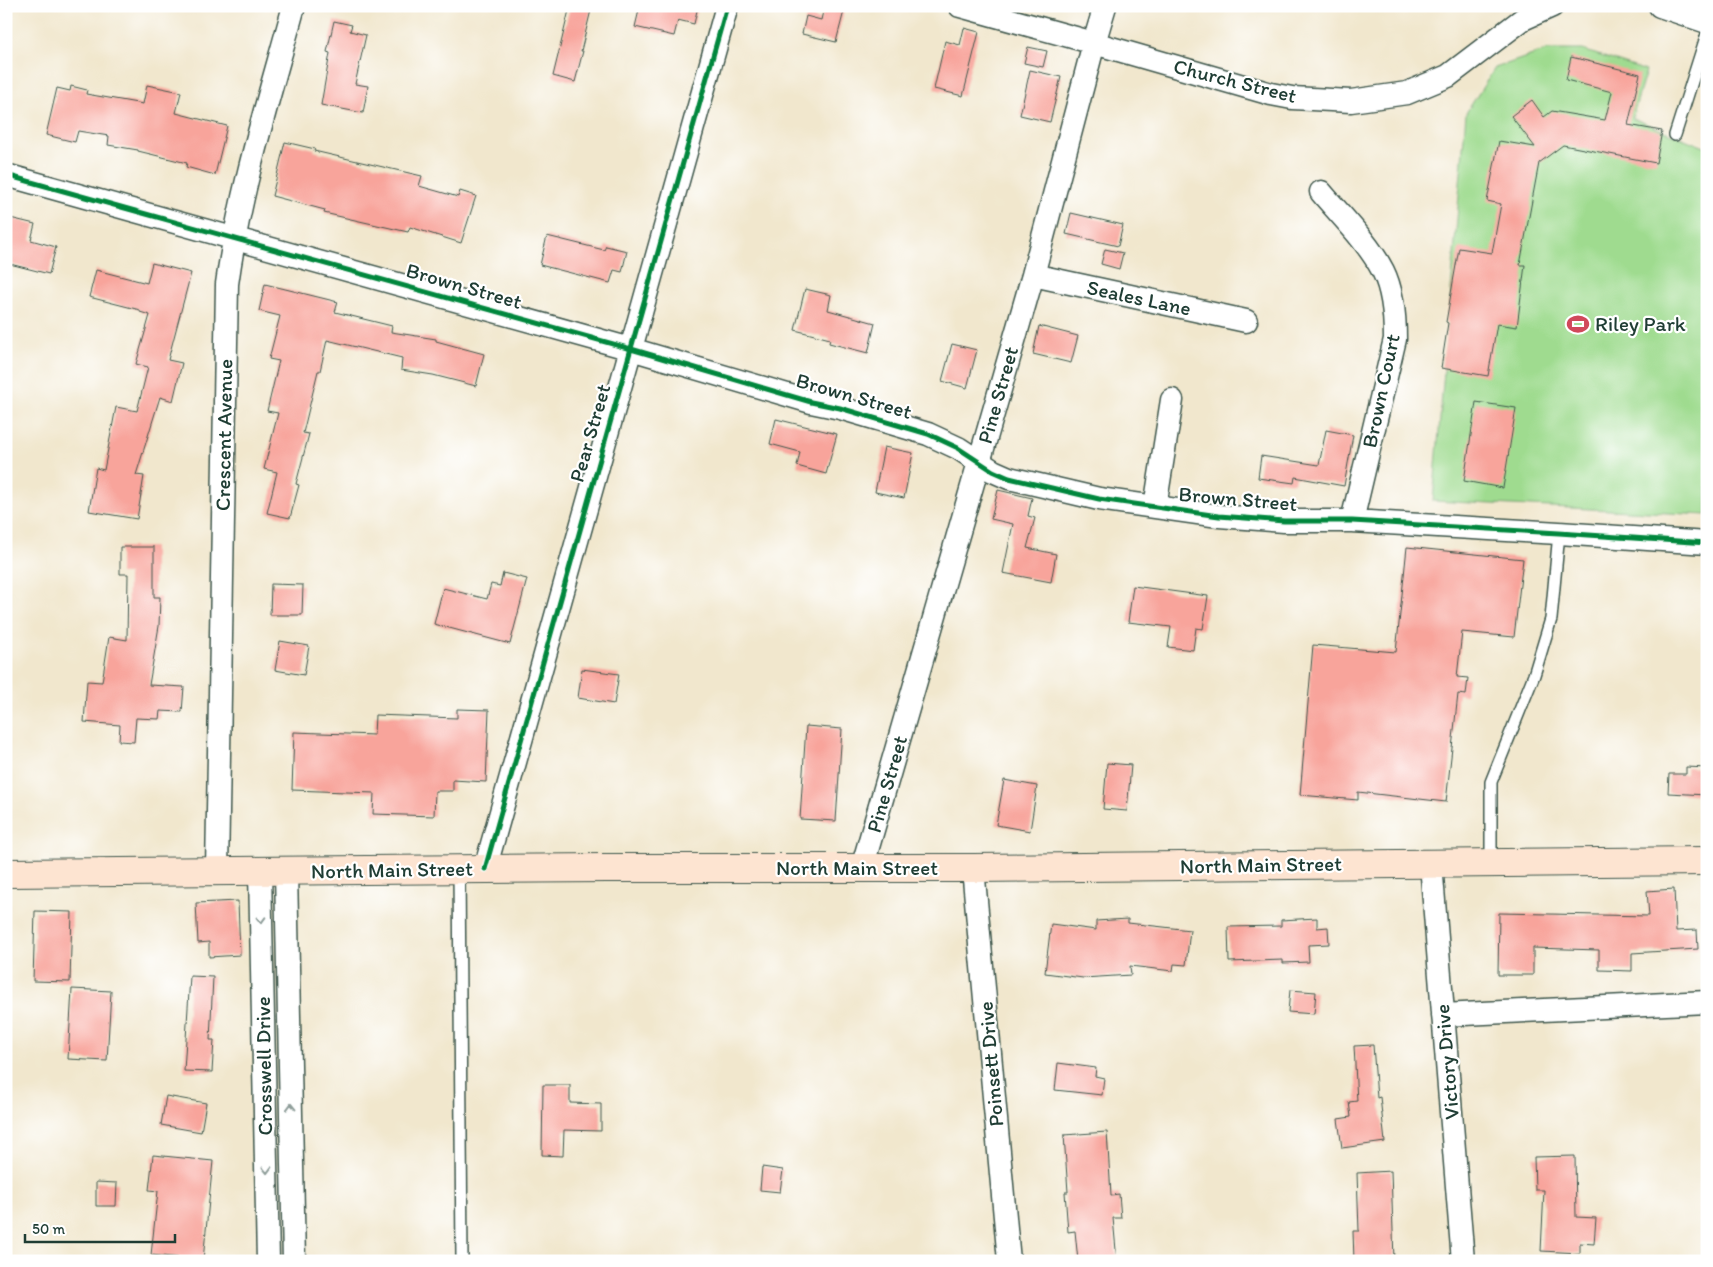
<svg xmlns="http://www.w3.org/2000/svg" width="1713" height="1267" viewBox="0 0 1713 1267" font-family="Itim,sans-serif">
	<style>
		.green { fill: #9fdb8f; stroke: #5f8c62 }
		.building { fill: #f8a49b }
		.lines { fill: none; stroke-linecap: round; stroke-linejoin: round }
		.service-casing { stroke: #3e564b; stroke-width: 14 }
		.minor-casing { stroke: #3e564b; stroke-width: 25 }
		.secondary-casing { stroke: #3e564b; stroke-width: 30 }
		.service { stroke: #fff; stroke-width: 11 }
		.minor { stroke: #fff; stroke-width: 22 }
		.secondary { stroke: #fde4d1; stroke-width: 28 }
		.cycleway-casing { stroke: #fff; stroke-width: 8 }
		.cycleway { stroke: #00873e; stroke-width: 5 }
		.oneway { stroke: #8f9e9a }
		.labels { text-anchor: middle; stroke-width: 4.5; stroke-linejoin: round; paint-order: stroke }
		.street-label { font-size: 21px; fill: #1f3d34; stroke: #fff }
		.poi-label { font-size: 21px; fill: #1f3d34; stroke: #fff; text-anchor: start }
	</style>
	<rect width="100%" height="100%" fill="#fff"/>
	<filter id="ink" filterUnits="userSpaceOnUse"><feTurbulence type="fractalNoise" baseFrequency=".02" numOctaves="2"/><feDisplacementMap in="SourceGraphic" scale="10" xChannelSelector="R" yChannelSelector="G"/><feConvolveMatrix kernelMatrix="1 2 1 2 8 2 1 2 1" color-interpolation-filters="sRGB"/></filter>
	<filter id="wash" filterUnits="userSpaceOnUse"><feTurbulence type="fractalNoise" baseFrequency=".0096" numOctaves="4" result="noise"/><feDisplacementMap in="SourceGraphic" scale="20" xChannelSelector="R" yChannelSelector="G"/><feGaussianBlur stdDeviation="1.12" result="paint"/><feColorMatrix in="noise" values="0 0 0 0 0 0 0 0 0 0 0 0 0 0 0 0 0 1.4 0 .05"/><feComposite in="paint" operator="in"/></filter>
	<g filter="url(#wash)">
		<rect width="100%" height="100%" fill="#f1e7cd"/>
		<path class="green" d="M 1547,50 L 1583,50 L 1646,71 L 1632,118 L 1707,148 L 1707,515 L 1433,501 L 1466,113 L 1495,68 Z"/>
		<g id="blocks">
			<path class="building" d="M 570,6 L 592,6 L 581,51 L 583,51 L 575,82 L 553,76 Z
				M 640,6 L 698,6 L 694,24 L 678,20 L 674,36 L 635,27 Z
				M 824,7 L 844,11 L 836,42 L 802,34 L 806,16 L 821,20 Z
				M 334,21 L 352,25 L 350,31 L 366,35 L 355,84 L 368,86 L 363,113 L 321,105 L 330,53 L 327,52 Z
				M 964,28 L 979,32 L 963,96 L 934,89 L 945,41 L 960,45 Z
				M 1028,47 L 1047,51 L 1043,67 L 1024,63 Z
				M 1571,57 L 1640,74 L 1628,125 L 1662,131 L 1656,163 L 1563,145 L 1539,163 L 1520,265 L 1525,265 L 1517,327 L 1497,324 L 1488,376 L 1441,368 L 1448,323 L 1446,322 L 1459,248 L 1492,253 L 1501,204 L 1487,201 L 1499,141 L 1535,147 L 1511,116 L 1532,100 L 1544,117 L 1552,111 L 1605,120 L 1612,92 L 1566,80 Z
				M 1030,70 L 1061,77 L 1050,122 L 1020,115 Z
				M 147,85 L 181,92 L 176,113 L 227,126 L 215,175 L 186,167 L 187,163 L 138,151 L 138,150 L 108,145 L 109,136 L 78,131 L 75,142 L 46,135 L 57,88 L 70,91 L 71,86 L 87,90 L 86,94 L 143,104 Z
				M 285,142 L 315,149 L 314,151 L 422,176 L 419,186 L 458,197 L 460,191 L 476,196 L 461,243 L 410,227 L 408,232 L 324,213 L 325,210 L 272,196 Z
				M 1071,213 L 1123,225 L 1118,246 L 1066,234 Z
				M 6,217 L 35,224 L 31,240 L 56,247 L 49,274 L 6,263 Z
				M 547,236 L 604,250 L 606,246 L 627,251 L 622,272 L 614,270 L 610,283 L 540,265 Z
				M 1105,249 L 1123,253 L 1119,269 L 1101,264 Z
				M 152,263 L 191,273 L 168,360 L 182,363 L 173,401 L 160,397 L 136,475 L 144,476 L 137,519 L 89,511 L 96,468 L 104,470 L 116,407 L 137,411 L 148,367 L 136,364 L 150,315 L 140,312 L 140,310 L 89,297 L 96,270 L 147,283 Z
				M 265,284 L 338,302 L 335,312 L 392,326 L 391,332 L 436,339 L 436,341 L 484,354 L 476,386 L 433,375 L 401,370 L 402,358 L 327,340 L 320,371 L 318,371 L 303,433 L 309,434 L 296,484 L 299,485 L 290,518 L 267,513 L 277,472 L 264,469 L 278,413 L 267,411 L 279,361 L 269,359 L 280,316 L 259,311 Z
				M 805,289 L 831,295 L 828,310 L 875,323 L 868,353 L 829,343 L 830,339 L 795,330 Z
				M 1039,326 L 1078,336 L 1071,363 L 1033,354 Z
				M 952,344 L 977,350 L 967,388 L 942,381 Z
				M 1476,402 L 1516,408 L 1503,488 L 1464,481 Z
				M 776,419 L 837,434 L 826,474 L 797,466 L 800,452 L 770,444 Z
				M 1326,430 L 1353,435 L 1344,486 L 1295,477 L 1294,483 L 1258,478 L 1261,456 L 1319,465 Z
				M 884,447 L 913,453 L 904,498 L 875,492 Z
				M 998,490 L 1032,498 L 1028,516 L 1035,518 L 1027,548 L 1056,554 L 1051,582 L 1003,573 L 1013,524 L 991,519 Z
				M 120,547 L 154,547 L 154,597 L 160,597 L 159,626 L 149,685 L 184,687 L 182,712 L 160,711 L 159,719 L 136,718 L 134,742 L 119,741 L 120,725 L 84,722 L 87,681 L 102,682 L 109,637 L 127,640 L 128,574 L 120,574 Z
				M 1407,547 L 1523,559 L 1514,637 L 1462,632 L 1457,677 L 1468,678 L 1466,695 L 1458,694 L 1446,802 L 1358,792 L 1358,800 L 1300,795 L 1313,645 L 1396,652 Z
				M 503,573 L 527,579 L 510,644 L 434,624 L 443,588 L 487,599 L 491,584 L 500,586 Z
				M 271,584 L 303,585 L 302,615 L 270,615 Z
				M 1133,586 L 1208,596 L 1203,629 L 1196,628 L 1193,650 L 1168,647 L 1171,627 L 1128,622 Z
				M 280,641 L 309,646 L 304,675 L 275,670 Z
				M 582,669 L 619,674 L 614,704 L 578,698 Z
				M 457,709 L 489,710 L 486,782 L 453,780 L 453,791 L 435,791 L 434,816 L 373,814 L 374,793 L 292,790 L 294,732 L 374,735 L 375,715 L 457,718 Z
				M 806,726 L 842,729 L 836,821 L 800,819 Z
				M 1107,763 L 1131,765 L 1127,811 L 1103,809 Z
				M 1686,767 L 1707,768 L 1707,795 L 1668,793 L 1669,774 L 1686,774 Z
				M 1004,780 L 1037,786 L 1030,831 L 996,825 Z
				M 1674,889 L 1676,931 L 1697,930 L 1698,949 L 1632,953 L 1632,971 L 1599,970 L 1599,950 L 1533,948 L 1533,975 L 1498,975 L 1499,913 L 1649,916 L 1647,891 Z
				M 238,901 L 240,955 L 209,957 L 209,942 L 198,943 L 196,903 Z
				M 35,911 L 72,912 L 70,982 L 33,981 Z
				M 1317,918 L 1317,928 L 1328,927 L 1329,944 L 1308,945 L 1309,962 L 1283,963 L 1283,960 L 1229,962 L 1228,927 L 1281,926 L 1281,920 Z
				M 1128,919 L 1128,923 L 1190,930 L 1186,965 L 1174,964 L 1173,971 L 1130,966 L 1131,975 L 1083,978 L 1045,973 L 1051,924 L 1096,930 L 1096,921 Z
				M 190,976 L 213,977 L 210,1040 L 214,1040 L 212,1072 L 184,1071 Z
				M 72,989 L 111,991 L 107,1061 L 68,1059 Z
				M 1290,990 L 1316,992 L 1314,1014 L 1288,1012 Z
				M 1373,1045 L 1377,1098 L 1380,1097 L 1385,1142 L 1342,1148 L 1338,1119 L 1351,1117 L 1349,1102 L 1357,1101 L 1354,1046 Z
				M 1058,1063 L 1096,1068 L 1095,1076 L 1104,1078 L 1102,1095 L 1055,1090 Z
				M 543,1085 L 570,1085 L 570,1103 L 601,1104 L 601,1131 L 564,1130 L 563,1156 L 542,1155 Z
				M 166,1096 L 206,1103 L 201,1132 L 161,1125 Z
				M 1107,1132 L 1111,1195 L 1119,1194 L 1121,1218 L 1113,1218 L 1117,1261 L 1078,1261 L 1075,1231 L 1068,1232 L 1065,1192 L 1068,1192 L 1064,1135 Z
				M 153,1155 L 213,1161 L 203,1260 L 151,1255 L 158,1191 L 149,1190 Z
				M 1575,1156 L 1576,1217 L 1596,1218 L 1594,1244 L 1580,1243 L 1580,1253 L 1541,1251 L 1544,1190 L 1535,1190 L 1534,1157 Z
				M 762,1167 L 783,1170 L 780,1192 L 760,1190 Z
				M 1391,1171 L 1394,1261 L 1354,1261 L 1353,1231 L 1359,1231 L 1357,1173 Z
				M 96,1182 L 117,1183 L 116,1206 L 96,1206 Z"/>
		</g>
	</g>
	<g filter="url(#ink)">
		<use href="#blocks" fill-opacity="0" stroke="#3e564b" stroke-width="1"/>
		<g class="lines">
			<g class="service-casing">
				<path id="service" d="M 1675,135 L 1707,34
					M 1491,863 L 1491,782 L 1534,675 L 1551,619 L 1559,533
					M 459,869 L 462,1261"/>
			</g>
			<g class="minor-casing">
				<path id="minor" d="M 960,6 L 1094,43 L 1271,94 L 1292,98 L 1351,101 L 1407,93 L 1448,76 L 1523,19 L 1552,6
					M 1660,6 L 1707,22
					M 6,175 L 631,349 L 811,402 L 840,408 L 928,434 L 958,448 L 993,471 L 1009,478 L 1099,499 L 1219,516 L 1284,521 L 1352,521 L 1559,533 L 1707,543
					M 1321,192 C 1342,217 1368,242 1383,271 C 1393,291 1395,316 1395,339 L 1352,521
					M 1033,275 L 1246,321
					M 1155,507 L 1172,400
					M 1431,864 L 1463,1261
					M 862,868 L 1033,275 L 1094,43 L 1105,6
					M 973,868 L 1009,1261
					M 485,869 L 727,6
					M 217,871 L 227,284 C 240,189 269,98 294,6
					M 260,871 L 268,1261
					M 286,871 L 294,1261
					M 1443,1015 L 1707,1002"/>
			</g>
			<g class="secondary-casing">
				<path id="secondary" d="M 6,873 L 607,868 L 973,868 L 1707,861"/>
			</g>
			<use href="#service" class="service"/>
			<use href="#minor" class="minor"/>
			<use href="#secondary" class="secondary"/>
			<g class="cycleway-casing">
				<path id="cycleway" d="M 6,175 L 631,349 L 811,402 L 840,408 L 928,434 L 958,448 L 993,471 L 1009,478 L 1099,499 L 1219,516 L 1284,521 L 1352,521 L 1559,533 L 1707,543
					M 485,869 L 727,6"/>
			</g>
			<use href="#cycleway" class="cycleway"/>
		</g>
		<defs><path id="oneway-chevron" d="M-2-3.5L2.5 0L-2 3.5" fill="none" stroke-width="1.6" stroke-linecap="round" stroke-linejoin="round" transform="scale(1.25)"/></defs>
		<g class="oneway">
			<use href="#oneway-chevron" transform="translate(261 920) rotate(89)"/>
			<use href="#oneway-chevron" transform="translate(291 1107) rotate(-91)"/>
			<use href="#oneway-chevron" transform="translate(267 1170) rotate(89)"/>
		</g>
	</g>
	<defs>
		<g id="stadium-bare" transform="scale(1.725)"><path d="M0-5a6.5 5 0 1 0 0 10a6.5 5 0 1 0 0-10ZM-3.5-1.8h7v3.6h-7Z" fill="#d1495b" stroke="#fff" stroke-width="2.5" paint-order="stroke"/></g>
	</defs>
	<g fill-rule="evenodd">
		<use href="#stadium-bare" x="1578" y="324"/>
	</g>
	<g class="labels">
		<g class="street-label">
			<text transform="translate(1235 81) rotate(14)" y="7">Church Street</text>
			<text transform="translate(464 286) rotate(16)" y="7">Brown Street</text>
			<text transform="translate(1139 298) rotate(12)" y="7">Seales Lane</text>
			<text transform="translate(1381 391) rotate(-78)" y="7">Brown Court</text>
			<text transform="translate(998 395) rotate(-74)" y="7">Pine Street</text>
			<text transform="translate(854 396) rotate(16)" y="7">Brown Street</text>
			<text transform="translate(590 433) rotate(-74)" y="7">Pear Street</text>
			<text transform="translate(224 435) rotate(-89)" y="7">Crescent Avenue</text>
			<text transform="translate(1238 499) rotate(5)" y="7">Brown Street</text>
			<text transform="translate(887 784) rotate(-74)" y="7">Pine Street</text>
			<text transform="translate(1261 865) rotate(-1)" y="7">North Main Street</text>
			<text x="857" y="875">North Main Street</text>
			<text transform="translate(392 870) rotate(-1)" y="7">North Main Street</text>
			<text transform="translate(1447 1062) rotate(-95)" y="7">Victory Drive</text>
			<text transform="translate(991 1064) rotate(-95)" y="7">Poinsett Drive</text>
			<text transform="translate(264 1066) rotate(-91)" y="7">Crosswell Drive</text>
		</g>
		<g class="poi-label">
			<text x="1595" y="331">Riley Park</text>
		</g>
	</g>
	<rect width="1713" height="1267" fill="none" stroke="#fff" stroke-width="25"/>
	<path d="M25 1234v8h150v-8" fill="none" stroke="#1f3d34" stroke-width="2.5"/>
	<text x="32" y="1234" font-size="15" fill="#1f3d34" stroke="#ffffff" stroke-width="4" paint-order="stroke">50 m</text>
</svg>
